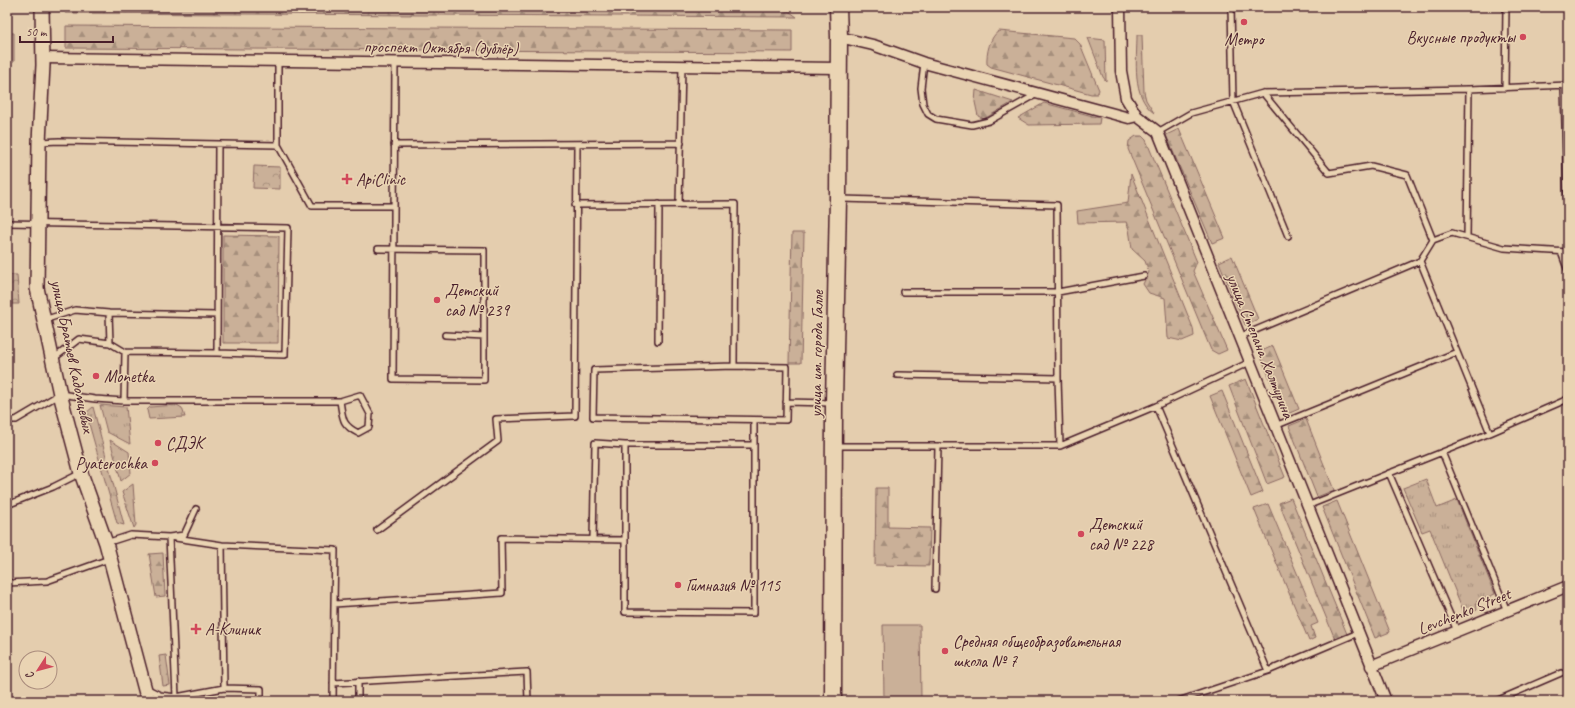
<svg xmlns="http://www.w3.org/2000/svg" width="1575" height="708" viewBox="0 0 1575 708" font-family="Caveat,sans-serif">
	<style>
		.grass { fill: url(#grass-tufts); stroke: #8a6862 }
		.forest { fill: url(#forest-firs); stroke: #8a6862 }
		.park { fill: url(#park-crowns); stroke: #8a6862 }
		.pitch { fill: #cab098; stroke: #8a6862 }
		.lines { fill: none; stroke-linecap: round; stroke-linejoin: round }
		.service-casing { stroke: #4a1f2b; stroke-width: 8 }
		.minor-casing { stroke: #4a1f2b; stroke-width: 13 }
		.tertiary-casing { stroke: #4a1f2b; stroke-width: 16 }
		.primary-casing { stroke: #4a1f2b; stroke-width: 19 }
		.service { stroke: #ead4b3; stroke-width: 5 }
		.minor { stroke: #ead4b3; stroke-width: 10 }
		.tertiary { stroke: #ead4b3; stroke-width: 13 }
		.primary { stroke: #ead4b3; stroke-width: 16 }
		.poi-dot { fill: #d1495b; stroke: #ead4b3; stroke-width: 1.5 }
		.labels { text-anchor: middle; stroke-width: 3; stroke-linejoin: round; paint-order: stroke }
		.poi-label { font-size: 17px; fill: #4a1f2b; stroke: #ead4b3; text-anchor: start }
		.street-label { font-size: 17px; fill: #4a1f2b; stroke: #ead4b3 }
	</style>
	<defs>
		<pattern id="grass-tufts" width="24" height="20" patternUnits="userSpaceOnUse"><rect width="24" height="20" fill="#cab098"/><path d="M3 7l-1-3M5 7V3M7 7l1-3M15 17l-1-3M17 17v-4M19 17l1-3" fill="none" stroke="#a68f7c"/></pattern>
		<pattern id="forest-firs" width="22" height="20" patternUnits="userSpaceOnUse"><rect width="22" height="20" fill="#cab098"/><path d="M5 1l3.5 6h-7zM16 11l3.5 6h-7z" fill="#a68f7c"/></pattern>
		<pattern id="park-crowns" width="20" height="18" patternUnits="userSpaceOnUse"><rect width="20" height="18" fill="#cab098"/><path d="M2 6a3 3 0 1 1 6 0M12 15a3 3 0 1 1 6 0" fill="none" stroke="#a68f7c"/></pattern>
	</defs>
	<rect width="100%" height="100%" fill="#e4cdae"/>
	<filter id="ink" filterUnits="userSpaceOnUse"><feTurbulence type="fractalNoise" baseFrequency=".025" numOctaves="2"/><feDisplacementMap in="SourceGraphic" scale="8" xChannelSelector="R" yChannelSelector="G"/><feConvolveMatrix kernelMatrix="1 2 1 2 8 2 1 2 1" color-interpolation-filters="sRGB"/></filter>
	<g filter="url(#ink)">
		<path class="grass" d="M 7,33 L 14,33 L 14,62 L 7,62 Z
			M 1137,35 L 1142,35 L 1144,92 L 1146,100 L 1154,113 C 1131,96 1137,60 1137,35 Z
			M 1088,38 L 1105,40 L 1106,81 L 1103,77 Z
			M 100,405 L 126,407 L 130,444 L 107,432 Z
			M 177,405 L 182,408 L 185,417 L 149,419 L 147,410 L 150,407 Z
			M 93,407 L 124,525 L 117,523 L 86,413 Z
			M 110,440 L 129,452 L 131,473 L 121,481 Z
			M 1426,479 L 1437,508 L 1457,500 L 1495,594 L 1476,602 L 1477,610 L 1465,615 L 1430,529 L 1422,532 L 1403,488 Z
			M 133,484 L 136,525 L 134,528 L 122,492 Z"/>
		<path class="forest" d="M 71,7 L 485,7 L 782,9 L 790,12 L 797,17 L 65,13 Z
			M 66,26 L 792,30 L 792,52 L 66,48 Z
			M 999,31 L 1074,38 L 1080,44 L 1099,90 L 1097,94 L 1091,94 L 991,67 L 987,64 C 986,54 990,36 999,31 Z
			M 976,90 L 1013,102 L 984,119 L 978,116 L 975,102 Z
			M 1044,103 L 1100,118 L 1099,124 L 1029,125 L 1018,118 Z
			M 1179,129 L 1225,238 L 1212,243 L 1166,135 Z
			M 1136,136 L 1142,136 L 1146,140 L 1197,262 L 1193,271 L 1227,350 L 1218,354 L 1211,350 L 1128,149 L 1129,141 Z
			M 1131,174 L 1193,328 L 1194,336 L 1182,341 L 1168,338 L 1165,298 L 1149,293 L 1143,284 L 1149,272 L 1145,261 L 1132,249 L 1129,229 L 1126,222 L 1078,223 L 1077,211 L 1128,203 Z
			M 792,233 L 804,233 L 801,363 L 789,363 Z
			M 223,235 L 279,236 L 278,343 L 223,343 Z
			M 1232,256 L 1258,319 L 1245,325 L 1219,262 Z
			M 1273,346 L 1299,409 L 1285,415 L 1259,352 Z
			M 1246,379 L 1285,477 L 1267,484 L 1229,386 Z
			M 1222,391 L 1263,492 L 1251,497 L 1210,396 Z
			M 1306,419 L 1334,490 L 1317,497 L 1289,426 Z
			M 876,488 L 888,488 L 888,527 L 930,528 L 929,566 L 875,565 Z
			M 1291,498 L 1347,634 L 1335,639 L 1279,503 Z
			M 1337,501 L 1390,632 L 1375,638 L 1322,507 Z
			M 1268,504 L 1318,623 L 1311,626 L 1315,638 L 1309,641 L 1254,509 Z
			M 163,553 L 165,596 L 156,597 L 149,554 Z
			M 166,655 L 170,685 L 163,686 L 159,656 Z"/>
		<path class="park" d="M 254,166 L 280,167 L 280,189 L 253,188 Z
			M 7,275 L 17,275 L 19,304 L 7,304 Z"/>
		<path class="pitch" d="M 883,625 L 920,625 L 921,699 L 884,700 Z"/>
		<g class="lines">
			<g class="service-casing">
				<path id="service" d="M 1231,7 L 1233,101 L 1288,236
					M 924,63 L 921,88 L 923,104 L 928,114 L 936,119 L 972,125 L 989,121 L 1037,94
					M 1564,86 L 1568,241
					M 1505,88 L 1506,7
					M 1263,93 L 1329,173 L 1371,166 L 1407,175 L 1433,240
					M 1158,132 L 1191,113 L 1263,93 L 1469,89 L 1568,85
					M 39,142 L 59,141 L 278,145 L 278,61
					M 278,145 L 312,206 L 394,206
					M 394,145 L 681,143
					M 841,199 L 1057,205 L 1058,378 L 1060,446 L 1156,406 L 1250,362
					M 679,204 L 682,66
					M 575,205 L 735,204 L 734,366
					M 7,223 L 288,228 L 285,355 L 217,353
					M 1467,237 L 1469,89
					M 378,249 L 484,250 L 484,380 L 393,379 C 394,274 394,168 395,62
					M 1561,252 L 1568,271
					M 1420,261 L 1490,433
					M 903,292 L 1058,292 L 1144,276
					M 109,313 L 110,343
					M 44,320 L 75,310 L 109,313 L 217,315
					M 445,335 L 484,337
					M 1239,337 L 1420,261 L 1433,240 L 1452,233 L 1504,248 L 1568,252
					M 658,341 L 659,204
					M 53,359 L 79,339 L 110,343 L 125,352 L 217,353 L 218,144
					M 734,366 L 787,367 L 786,420 L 593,417 L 594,370 Z
					M 897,375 L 1058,378
					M 124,401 L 125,352
					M 786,402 L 831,403
					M 1156,406 L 1268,671
					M 7,420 L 16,420 L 60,394 L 95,399 L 124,401 L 340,401 L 360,395 L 370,414 L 369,427 L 358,433 C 341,424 343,418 340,401
					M 754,420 L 754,445
					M 1275,426 L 1457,352
					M 625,445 L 754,445 L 754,613 L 625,612 Z
					M 835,446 L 1060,446
					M 1442,452 L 1507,611
					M 1389,473 L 1457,631
					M 7,505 L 53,487 L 81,473
					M 1307,506 L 1490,433 L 1568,399
					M 377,530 L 498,441 L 496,419 L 575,416 L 577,144
					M 593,539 L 595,443 L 625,445
					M 106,543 L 131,535 L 169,537 L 222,545 L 335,550 L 334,604 L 502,593 L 501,538 L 625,540
					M 222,545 L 224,688
					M 7,583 L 47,581 L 109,559
					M 935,589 L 938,446
					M 333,683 L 527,672 L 528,701
					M 146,688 L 160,695 L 176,697 L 224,688 L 261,689 L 261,701
					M 176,697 L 169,537 L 184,535 L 196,509
					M 333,701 L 334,604
					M 358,701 L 358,681
					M 1178,701 L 1268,671 L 1358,633
					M 1496,701 L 1561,673"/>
			</g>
			<g class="minor-casing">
				<path id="minor" d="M 1120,7 L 1121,71 L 1126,98 L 1137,116 L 1158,132 L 1386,701
					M 839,37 L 873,45 L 924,63 L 1129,118 L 1137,116
					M 43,58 L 838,68
					M 1371,666 L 1568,586"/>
			</g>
			<g class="tertiary-casing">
				<path id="tertiary" d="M 42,7 L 43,65 L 39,142 L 37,288 L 60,394 L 81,473 L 106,543 L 148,701"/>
			</g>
			<g class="primary-casing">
				<path id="primary" d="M 833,701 L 834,403 L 838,199 L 839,37 L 838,7"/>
			</g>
			<use href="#service" class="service"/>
			<use href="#minor" class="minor"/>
			<use href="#tertiary" class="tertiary"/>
			<use href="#primary" class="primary"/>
		</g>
	</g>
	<g class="poi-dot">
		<circle cx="1244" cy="22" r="4"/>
		<circle cx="1523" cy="37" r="4"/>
		<path d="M345 173h4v4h4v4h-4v4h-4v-4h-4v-4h4z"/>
		<circle cx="437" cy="300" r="4"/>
		<circle cx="96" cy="376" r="4"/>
		<circle cx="158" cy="443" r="4"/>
		<circle cx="155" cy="463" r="4"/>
		<circle cx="1081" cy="534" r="4"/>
		<circle cx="678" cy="585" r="4"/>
		<path d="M194 623h4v4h4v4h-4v4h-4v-4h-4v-4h4z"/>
		<circle cx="945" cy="651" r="4"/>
	</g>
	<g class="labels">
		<g class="poi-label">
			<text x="1515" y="43" text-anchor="end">Вкусные продукты</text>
			<text x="1244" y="45" text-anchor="middle">Метро</text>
			<text x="356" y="185">ApiClinic</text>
			<text x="445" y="296">Детский<tspan x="445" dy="20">сад № 239</tspan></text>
			<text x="104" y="382">Monetka</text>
			<text x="166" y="449">СДЭК</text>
			<text x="147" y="469" text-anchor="end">Pyaterochka</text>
			<text x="1089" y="530">Детский<tspan x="1089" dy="20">сад № 228</tspan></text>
			<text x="686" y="591">Гимназия № 115</text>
			<text x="205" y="635">А-Клиник</text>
			<text x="953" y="647">Средняя общеобразовательная<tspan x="953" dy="20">школа № 7</tspan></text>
		</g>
		<g class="street-label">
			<text transform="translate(441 47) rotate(1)" y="6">проспект Октября (дублёр)</text>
			<text transform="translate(1261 346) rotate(68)" y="6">улица Степана Халтурина</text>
			<text transform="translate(816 354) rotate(-89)" y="6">улица им. города Галле</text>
			<text transform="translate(73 356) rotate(78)" y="6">улица Братьев Кадомцевых</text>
			<text transform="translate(1464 611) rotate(-22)" y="6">Levchenko Street</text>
		</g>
	</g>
	<rect width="1575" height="708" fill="none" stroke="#ead4b3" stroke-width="24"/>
	<rect x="12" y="12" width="1551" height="684" fill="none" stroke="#4a1f2b" stroke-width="1.5" filter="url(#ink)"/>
	<g transform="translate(38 670) rotate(234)"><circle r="19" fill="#ead4b3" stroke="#aa8c7d"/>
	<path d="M0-3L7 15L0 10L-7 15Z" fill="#d1495b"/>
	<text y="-6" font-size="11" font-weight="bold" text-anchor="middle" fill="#4a1f2b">С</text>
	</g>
	<path d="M20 36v6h93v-6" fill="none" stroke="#4a1f2b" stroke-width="2"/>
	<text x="26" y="36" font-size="12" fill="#4a1f2b" stroke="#ead4b3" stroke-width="3" paint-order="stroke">50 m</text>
</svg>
